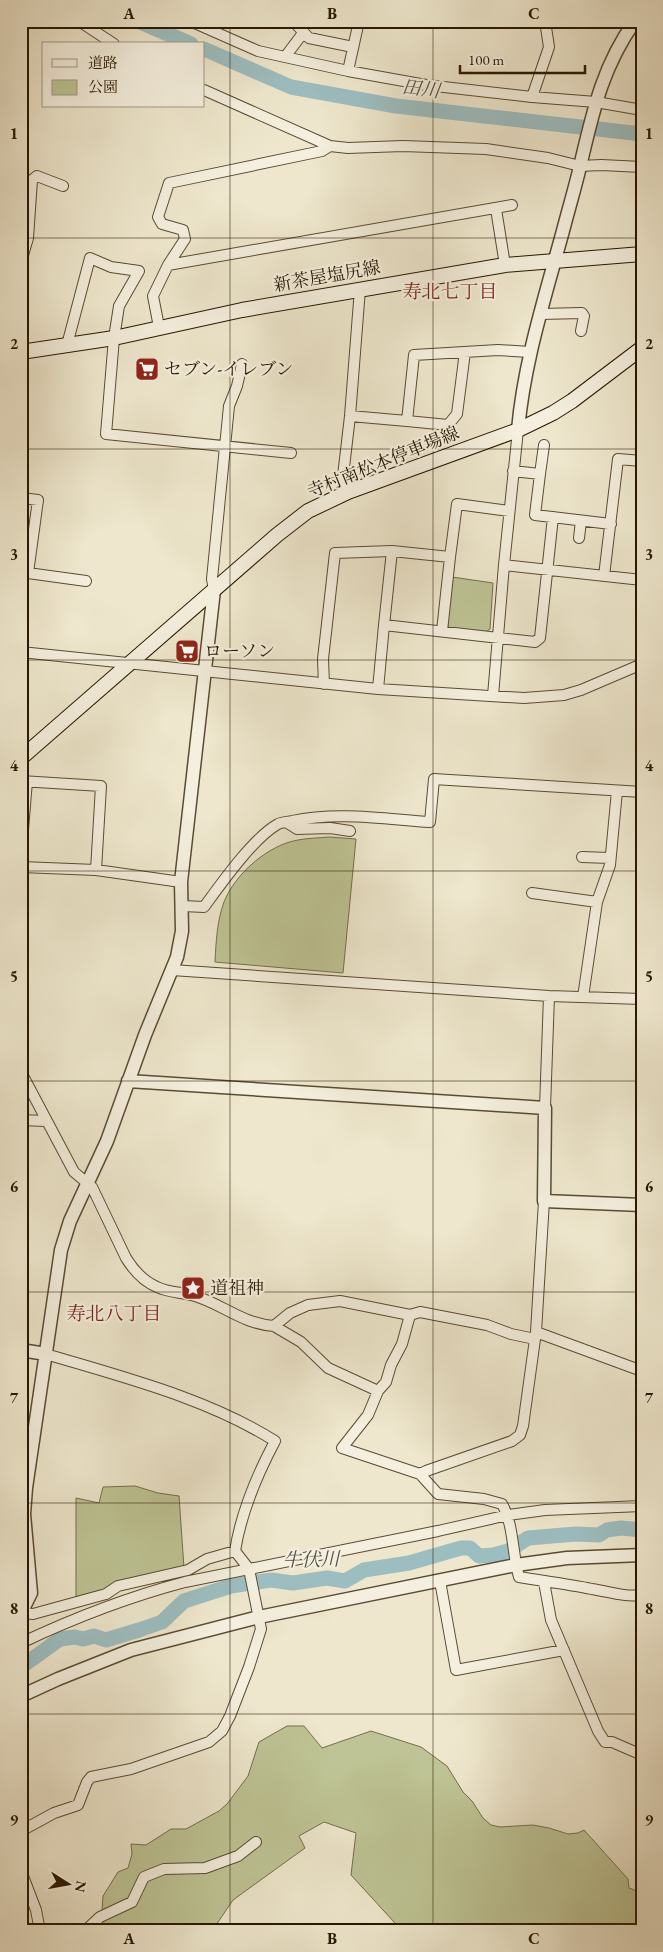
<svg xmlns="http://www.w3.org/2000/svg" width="663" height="1952" viewBox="0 0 663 1952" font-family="'EB Garamond','Noto Serif JP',serif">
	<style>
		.green { fill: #bec495; stroke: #736e4a }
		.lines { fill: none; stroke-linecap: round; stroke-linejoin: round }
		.river { stroke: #9dbec1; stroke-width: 15 }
		.minor-casing { stroke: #5a4b33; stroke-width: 12 }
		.tertiary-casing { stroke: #5a4b33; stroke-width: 15 }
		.secondary-casing { stroke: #281700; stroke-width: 16 }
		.minor { stroke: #f4efde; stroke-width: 10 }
		.tertiary { stroke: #f4efde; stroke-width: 12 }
		.secondary { stroke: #f4efde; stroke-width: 14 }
		.grid { fill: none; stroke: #281700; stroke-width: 1; stroke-opacity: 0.55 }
		.labels { text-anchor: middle; stroke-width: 4.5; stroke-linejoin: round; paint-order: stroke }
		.street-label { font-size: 18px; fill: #281700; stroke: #f4efde }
		.poi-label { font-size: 18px; fill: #281700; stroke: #f4efde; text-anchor: start }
		.water-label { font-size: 19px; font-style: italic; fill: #515144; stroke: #f4efde }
		.neighbourhood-label { font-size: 19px; fill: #7a1f14; stroke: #f4efde }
		.neatline { fill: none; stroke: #281700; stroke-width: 2 }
		.grid-label { font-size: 16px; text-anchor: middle; font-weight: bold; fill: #281700 }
	</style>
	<rect width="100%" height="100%" fill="#eee7cd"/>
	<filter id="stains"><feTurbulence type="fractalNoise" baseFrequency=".004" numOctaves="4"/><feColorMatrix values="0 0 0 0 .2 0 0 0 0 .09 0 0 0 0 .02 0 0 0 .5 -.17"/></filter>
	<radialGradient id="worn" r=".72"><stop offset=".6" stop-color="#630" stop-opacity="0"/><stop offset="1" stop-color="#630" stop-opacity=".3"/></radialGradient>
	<path class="green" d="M 452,577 L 493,583 L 490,629 L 486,632 L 450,628 L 447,625 Z
		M 329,837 L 356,839 L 343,973 L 215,962 C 216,942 217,921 224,902 C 235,874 268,845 298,840 C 308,838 319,838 329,837 Z
		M 135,1486 L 158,1493 L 179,1496 L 184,1568 L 76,1600 L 76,1498 L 99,1503 L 103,1487 Z
		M 287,1726 L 304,1726 L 322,1748 L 371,1731 L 421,1747 L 447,1766 L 463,1792 L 472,1801 L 483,1818 L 491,1825 L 500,1827 L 533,1825 L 549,1828 L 568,1834 L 578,1833 L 584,1830 L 628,1879 L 629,1888 L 642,1893 L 642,1931 L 399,1931 L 394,1922 L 351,1875 L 356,1833 L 324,1822 L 299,1836 L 305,1848 L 233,1900 L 212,1931 L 117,1931 L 92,1927 L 102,1911 L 103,1896 L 118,1872 L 128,1868 L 132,1854 L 131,1844 L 146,1845 L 171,1829 L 186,1829 L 219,1811 L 227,1804 L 248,1776 L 259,1742 Z"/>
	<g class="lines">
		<path class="river" d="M 138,21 L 191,44
			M 204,49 L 291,87 L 396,106 L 642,134
			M 21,1667 L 60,1639 L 75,1637 L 83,1639 L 94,1636 L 106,1640 L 139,1630 L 162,1622 L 184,1601 L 231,1586 L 271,1580 L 293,1583 L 327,1578 L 345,1581 L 364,1570 L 409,1563 L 461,1548 L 470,1548 L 479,1556 L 493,1555 L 508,1551 L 528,1538 L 576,1534 L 599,1535 L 607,1530 L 621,1528 L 642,1530"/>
		<g class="minor-casing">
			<path id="minor" d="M 79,21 L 114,44
				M 190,21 L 258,51 L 348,71 L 426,85 L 532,97 L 596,102 L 642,110
				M 293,21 L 309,38 L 353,47
				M 285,57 L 303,33
				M 348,71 L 359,21
				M 204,90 L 330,146 L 348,148 L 403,146 L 486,149 L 548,158 L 580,166 L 601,165 L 642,167
				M 532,97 L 549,47 L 545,21
				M 496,209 L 505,265
				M 21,262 L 28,238 L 32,180 L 37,176 L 63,186
				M 168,265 L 512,205
				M 540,314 L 582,313 L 584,316 L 581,331
				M 159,327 L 153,296 L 168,265 L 185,239 L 183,230 L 162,224 L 158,217 L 169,183 L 322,151 L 330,146
				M 67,345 L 90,258 L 111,267 L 139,271 L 119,306 L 114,338 L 106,434 L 291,453
				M 350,416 L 407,421 L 414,355 L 498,350 L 530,352
				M 407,421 L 448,425 L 457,414 L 465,352
				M 513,471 L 540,474 L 535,515 L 611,524
				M 540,474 L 544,445
				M 348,492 L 343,476 L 350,416 L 360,289
				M 21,498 L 38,500 L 28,573 L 86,581
				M 579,538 L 581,521
				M 392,551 L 384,625 L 535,642 L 540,638 L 553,517
				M 504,565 L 642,580
				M 604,576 L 618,459 L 642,461
				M 214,590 L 212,579 L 229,406 L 237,386 L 242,364
				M 442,631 L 450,557
				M 21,652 L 378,689 L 524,698 L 564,695 L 581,690 L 642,664
				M 324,684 L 323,659 L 335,553 L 392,551 L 450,557 L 457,504 L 509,511
				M 378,689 L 384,625
				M 493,696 L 504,565 L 518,430
				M 21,781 L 101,786 L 96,870
				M 286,822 L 297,829 L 330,828 L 350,831
				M 21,854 L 27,781
				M 582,857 L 610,858
				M 21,867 L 96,870 L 181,882
				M 532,893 L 597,902
				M 183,906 L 204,907 C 221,884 253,838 278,824 C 282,822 288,822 292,821 C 337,811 385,819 430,822 L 434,779 L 642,792
				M 172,970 L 549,996 L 642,999
				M 583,997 L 597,902 L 610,865 L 617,791
				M 21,1072 L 74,1172 L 92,1187 L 126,1258 C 134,1271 143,1281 157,1287 C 169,1293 182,1292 195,1296 C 222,1304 243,1324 274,1326 L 290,1313 L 308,1305 L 340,1301 L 410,1315 L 420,1312 L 487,1325 L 511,1334 L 535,1339
				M 545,1108 L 549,996
				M 21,1120 L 46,1121
				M 410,1315 L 402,1344 L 391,1365 L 386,1382 L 378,1391 L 368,1415 L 342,1448 L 420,1474 L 438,1494 L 484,1499 L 502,1504 C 514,1525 512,1553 519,1577 C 543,1581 568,1584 592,1589 C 611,1592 622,1597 642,1595
				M 274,1326 L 301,1342 L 328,1368 L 378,1391
				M 536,1332 L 642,1371
				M 420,1474 L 426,1471 L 512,1441 L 520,1435 L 523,1426 L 536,1332 L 544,1201
				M 440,1581 L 456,1670 L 564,1650
				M 544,1582 L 551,1620 L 598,1731 L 605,1742 L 612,1742 L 642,1755
				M 22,1613 L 33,1614 L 106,1594 L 118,1586 L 188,1570 L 207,1559 L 235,1551
				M 21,1643 C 74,1618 128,1597 185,1582 L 438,1531 L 508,1515 L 545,1510 L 642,1506
				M 21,1831 L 54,1813 L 78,1805 L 87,1782 L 91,1777 L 131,1769 L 209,1742 L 222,1731 L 230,1716 L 249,1667 L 261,1629 L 249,1569 L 235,1551 C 241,1513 257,1475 275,1441 C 207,1398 122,1377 46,1354
				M 21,1871 L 36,1910 L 40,1931
				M 86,1930 L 100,1917 L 132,1902 L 144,1877 L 164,1869 L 205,1868 L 238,1856 L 256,1842"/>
		</g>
		<g class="tertiary-casing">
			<path id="tertiary" d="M 518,430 C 524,361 546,294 564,227 C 570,204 577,181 582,158 C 594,107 604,64 635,21
				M 128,1081 L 545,1108 L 544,1201 L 642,1205
				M 21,1350 L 46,1354
				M 21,1613 L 31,1593 L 24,1514 L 26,1488 L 61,1250 L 70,1221 L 107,1141 L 145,1035 L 177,957 L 182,931 L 181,882 L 214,590
				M 21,1696 L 58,1679 L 131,1650 L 259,1617 L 516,1565 L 567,1558 L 642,1555"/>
		</g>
		<g class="secondary-casing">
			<path id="secondary" d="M 21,352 L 114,338 L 242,310 L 505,265 L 642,254
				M 21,758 L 277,535 L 308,511 L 348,492 L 518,430 L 553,413 L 572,401 L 642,348"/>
		</g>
		<use href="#minor" class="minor"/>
		<use href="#tertiary" class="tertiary"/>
		<use href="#secondary" class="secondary"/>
	</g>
	<path class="grid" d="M 230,21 L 230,1931M 433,21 L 433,1931M 21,238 L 642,238M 21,449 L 642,449M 21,660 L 642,660M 21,871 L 642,871M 21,1081 L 642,1081M 21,1292 L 642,1292M 21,1503 L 642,1503M 21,1714 L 642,1714"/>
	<defs>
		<g id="supermarket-square" transform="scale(1.25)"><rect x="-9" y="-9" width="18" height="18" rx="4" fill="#8f2418" stroke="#f4efde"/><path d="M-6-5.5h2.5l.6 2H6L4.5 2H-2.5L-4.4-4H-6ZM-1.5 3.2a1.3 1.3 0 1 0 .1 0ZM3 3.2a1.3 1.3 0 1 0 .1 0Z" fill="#fff"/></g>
		<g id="sight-square" transform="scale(1.25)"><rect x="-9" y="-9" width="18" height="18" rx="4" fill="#8f2418" stroke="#f4efde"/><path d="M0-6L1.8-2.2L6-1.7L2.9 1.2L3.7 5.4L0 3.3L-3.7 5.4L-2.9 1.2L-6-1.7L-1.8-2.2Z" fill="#fff"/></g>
	</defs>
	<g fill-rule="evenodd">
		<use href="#supermarket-square" x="147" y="369"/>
		<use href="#supermarket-square" x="187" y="651"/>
		<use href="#sight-square" x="193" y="1288"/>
	</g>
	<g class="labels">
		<g class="street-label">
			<text transform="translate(327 276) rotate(-10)" y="6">新茶屋塩尻線</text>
			<text transform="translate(383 462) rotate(-22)" y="6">寺村南松本停車場線</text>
		</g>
		<g class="poi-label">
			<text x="164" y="375">セブン-イレブン</text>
			<text x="204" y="657">ローソン</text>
			<text x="210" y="1294">道祖神</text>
		</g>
		<g class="water-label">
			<text transform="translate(421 88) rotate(7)" y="7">田川</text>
			<text transform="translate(311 1559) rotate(-1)" y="7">牛伏川</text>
		</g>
		<g class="neighbourhood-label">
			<text x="450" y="298">寿北七丁目</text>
			<text x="114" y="1320">寿北八丁目</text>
		</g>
	</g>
	<rect width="663" height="1952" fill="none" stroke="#eee7cd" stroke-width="55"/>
	<rect x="42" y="42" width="162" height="65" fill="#f4efde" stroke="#a29985"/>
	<rect x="52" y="59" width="25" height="8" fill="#f4efde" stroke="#a29985"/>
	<text x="88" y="68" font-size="15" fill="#281700">道路</text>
	<rect x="52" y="80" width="25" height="15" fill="#bec495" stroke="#a29985"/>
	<text x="88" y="92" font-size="15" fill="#281700">公園</text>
	<g transform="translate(68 1884) rotate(101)" stroke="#f4efde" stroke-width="4" paint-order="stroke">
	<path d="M0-4L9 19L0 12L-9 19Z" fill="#281700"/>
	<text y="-8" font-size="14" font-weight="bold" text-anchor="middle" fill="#281700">N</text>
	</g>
	<path d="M460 65v8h125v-8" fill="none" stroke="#281700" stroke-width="2.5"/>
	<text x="468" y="65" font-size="15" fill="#281700" stroke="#f4efde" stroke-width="4" paint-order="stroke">100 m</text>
	<rect x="28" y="28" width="608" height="1896" class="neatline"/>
	<g class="grid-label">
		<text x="129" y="19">A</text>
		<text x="332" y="19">B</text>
		<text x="534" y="19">C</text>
		<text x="14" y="139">1</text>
		<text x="649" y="139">1</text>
		<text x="14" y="349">2</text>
		<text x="649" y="349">2</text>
		<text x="14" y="560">3</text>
		<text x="649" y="560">3</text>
		<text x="14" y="771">4</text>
		<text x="649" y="771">4</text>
		<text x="14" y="982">5</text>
		<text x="649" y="982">5</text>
		<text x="14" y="1192">6</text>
		<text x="649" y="1192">6</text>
		<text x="14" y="1403">7</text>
		<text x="649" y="1403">7</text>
		<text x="14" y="1614">8</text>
		<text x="649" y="1614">8</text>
		<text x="14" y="1825">9</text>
		<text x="649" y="1825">9</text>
		<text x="129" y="1944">A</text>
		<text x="332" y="1944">B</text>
		<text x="534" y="1944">C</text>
	</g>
	<rect width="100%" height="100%" filter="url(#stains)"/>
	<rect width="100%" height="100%" fill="url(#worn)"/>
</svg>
